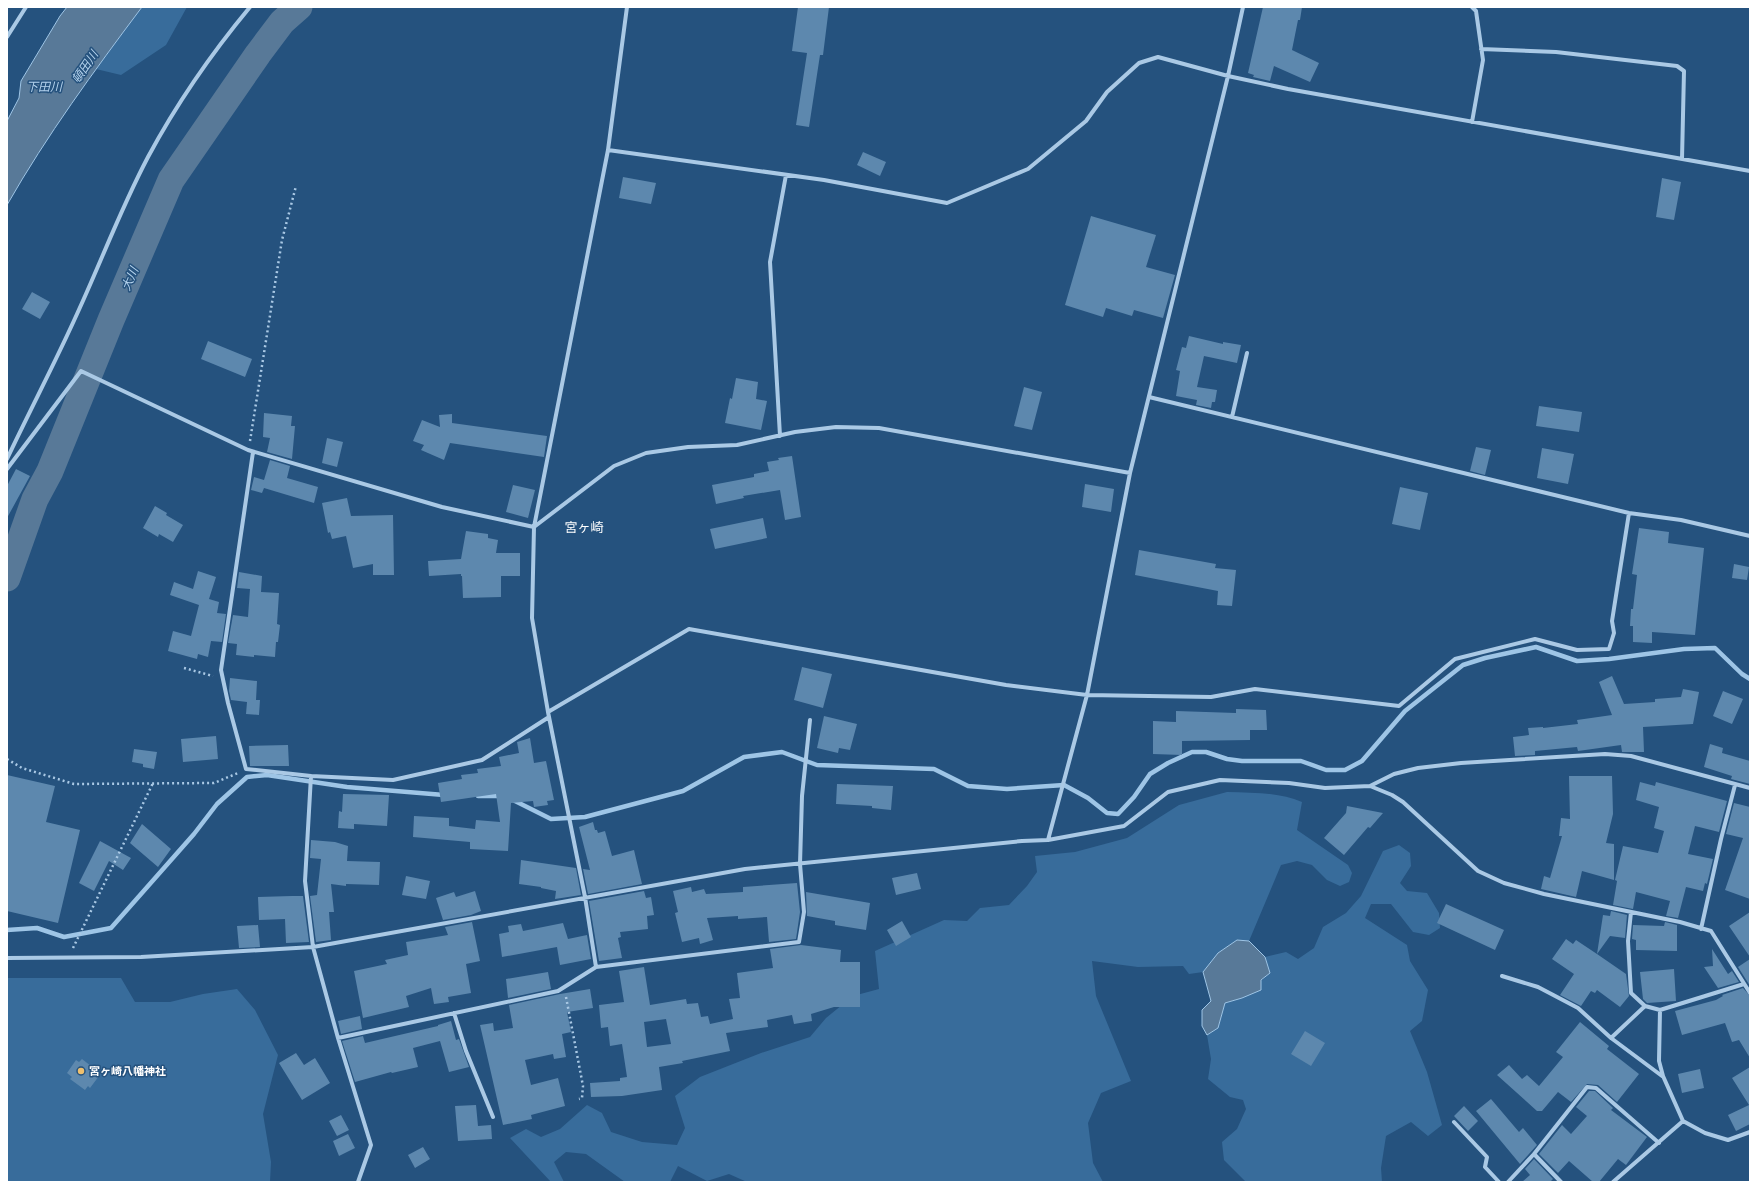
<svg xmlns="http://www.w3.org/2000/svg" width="1757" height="1189" viewBox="0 0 1757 1189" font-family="'Work Sans','Noto Sans JP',sans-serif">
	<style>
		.green { fill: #386c9b }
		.water { fill: #587998; stroke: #9ec5e6 }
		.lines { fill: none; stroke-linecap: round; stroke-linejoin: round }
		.stream { stroke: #9ec5e6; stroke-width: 4.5 }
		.river { stroke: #587998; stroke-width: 27 }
		.building { fill: #5d88ae; fill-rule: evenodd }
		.path { stroke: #aac9e5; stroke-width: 2.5; stroke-dasharray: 2 3; stroke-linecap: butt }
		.minor { stroke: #aac9e5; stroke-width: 4 }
		.poi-dot { fill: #efc06e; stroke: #25527e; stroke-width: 1.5 }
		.labels { text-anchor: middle; stroke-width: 3; stroke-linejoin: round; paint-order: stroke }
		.poi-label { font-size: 11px; font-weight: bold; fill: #fff; stroke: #25527e; text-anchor: start }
		.water-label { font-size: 12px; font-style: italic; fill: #b5d3ed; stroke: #25527e }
		.quarter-label { font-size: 13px; fill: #fff; stroke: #25527e }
	</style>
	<rect width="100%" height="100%" fill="#25527e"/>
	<path class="green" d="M 142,7 L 187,7 L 166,45 L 121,75 L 96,69 Z
		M 1227,792 C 1253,793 1278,792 1302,802 L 1297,830 L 1348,865 L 1352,873 L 1349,882 L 1340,886 L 1327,880 L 1312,865 L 1297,861 L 1281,865 L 1249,941 L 1237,940 L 1218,953 L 1203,972 L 1189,974 L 1183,966 L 1138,967 L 1092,961 L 1096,996 L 1131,1081 L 1101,1093 L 1088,1123 L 1093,1163 L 1103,1182 L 747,1182 L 729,1174 L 707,1181 L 678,1166 L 670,1182 L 625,1182 L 586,1154 L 566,1152 L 554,1162 L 564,1182 L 551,1182 L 510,1138 L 526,1129 L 541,1137 L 560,1129 L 587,1105 L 602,1113 L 611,1132 L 642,1142 L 677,1145 L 685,1128 L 675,1096 L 700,1077 L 761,1053 L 810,1037 L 826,1018 L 853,996 L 879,989 L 875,951 L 944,920 L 967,921 L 980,908 L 1009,905 L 1027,886 L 1037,872 L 1035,856 L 1075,852 L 1127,838 L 1179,805 Z
		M 1399,845 L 1410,853 L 1411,866 L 1400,883 L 1407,891 L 1427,893 L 1439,913 L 1440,928 L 1429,935 L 1413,932 L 1391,904 L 1371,904 L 1365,918 L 1407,945 L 1410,961 L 1428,990 L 1422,1021 L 1410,1031 L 1427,1072 L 1442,1125 L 1428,1136 L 1411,1122 L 1386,1136 L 1381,1168 L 1382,1182 L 1246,1182 L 1224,1160 L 1222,1142 L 1237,1129 L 1246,1109 L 1243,1100 L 1230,1097 L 1208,1079 L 1211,1059 L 1207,1035 L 1218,1028 L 1225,1003 L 1242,998 L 1270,973 L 1265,957 L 1286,952 L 1298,959 L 1314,948 L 1323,927 L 1346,913 L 1361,896 L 1383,851 Z
		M 7,978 L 121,978 L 135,1002 L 170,1002 L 203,994 L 237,989 L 255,1010 L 278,1055 L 263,1114 L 271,1162 L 270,1182 L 7,1182 Z"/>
	<path class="water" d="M 67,7 L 142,7 C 94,71 47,135 7,205 L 7,121 L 19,98 L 21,81 L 60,16 Z
		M 1237,940 L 1249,941 L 1265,957 L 1270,973 L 1261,980 L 1261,990 L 1242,998 L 1225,1003 L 1218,1028 L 1207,1035 L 1202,1026 L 1202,1010 L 1211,1001 L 1203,972 L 1218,953 Z"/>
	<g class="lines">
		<path class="stream" d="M 478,796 L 502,796
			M 513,800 L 551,819 L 585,817 L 683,791 L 744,757 L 782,752 L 817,765 L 934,769 L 968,786 L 1007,789 L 1064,785 L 1088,798 L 1107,813 L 1118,814 L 1134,797 L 1150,774 L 1168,763 L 1192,752 L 1206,752 L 1227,759 L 1242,761 L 1301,761 L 1326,770 L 1345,770 L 1362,761 L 1405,711 L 1463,665 L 1485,658 L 1536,647 L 1577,661 L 1609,659 L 1684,649 L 1715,648 L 1742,674 L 1750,679
			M 7,930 L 37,928 L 64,937 L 111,928 L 194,834 L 217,804 L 247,777 L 267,775 L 347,787 L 444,795"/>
		<path class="river" d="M 7,578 L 35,499 L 50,471 L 111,320 L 171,180 L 258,54 L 282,22 L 299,7"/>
	</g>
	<path class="building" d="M 798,7 L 829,7 L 823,55 L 820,55 L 809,127 L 796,125 L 807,53 L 792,51 Z
		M 1263,7 L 1302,7 L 1300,20 L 1298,20 L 1292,50 L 1319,63 L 1310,82 L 1274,66 L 1270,81 L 1253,77 L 1254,75 L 1248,73 Z
		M 863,152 L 886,162 L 880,176 L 857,165 Z
		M 623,177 L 656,183 L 651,204 L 619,198 Z
		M 1662,178 L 1681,182 L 1674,220 L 1656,217 Z
		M 1091,216 L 1156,235 L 1146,267 L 1175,275 L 1163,318 L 1134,310 L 1132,316 L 1106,308 L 1103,317 L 1065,305 Z
		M 32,292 L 50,302 L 40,319 L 22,309 Z
		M 1189,336 L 1223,344 L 1223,342 L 1241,345 L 1237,363 L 1204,356 L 1197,387 L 1217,390 L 1215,402 L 1212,402 L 1211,408 L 1196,405 L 1197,400 L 1176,396 L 1180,371 L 1176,370 L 1182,347 L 1186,348 Z
		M 208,341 L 252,359 L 245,377 L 201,359 Z
		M 736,378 L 758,382 L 756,399 L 767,401 L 761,430 L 725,423 L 730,398 L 732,399 Z
		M 1024,387 L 1042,392 L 1032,430 L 1014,426 Z
		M 1539,406 L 1582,412 L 1579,432 L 1536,426 Z
		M 264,413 L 292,416 L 291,426 L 295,426 L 292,459 L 267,452 L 270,438 L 263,437 Z
		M 452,414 L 452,423 L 547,436 L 544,457 L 450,443 L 444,460 L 421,450 L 424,445 L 413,441 L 422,420 L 440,427 L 439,415 Z
		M 327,438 L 343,442 L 337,467 L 322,463 Z
		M 1476,447 L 1491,450 L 1485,475 L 1470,471 Z
		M 1542,448 L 1574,454 L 1568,484 L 1537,478 Z
		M 792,456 L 801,517 L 785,520 L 780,490 L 743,496 L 744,498 L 716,504 L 712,485 L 754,477 L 754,474 L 769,471 L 767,462 L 779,460 L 778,458 Z
		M 270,460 L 290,466 L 287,478 L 318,487 L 314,503 L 264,488 L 262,493 L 251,490 L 254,477 L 264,480 Z
		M 16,469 L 30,476 L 7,518 L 7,486 Z
		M 1085,484 L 1114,489 L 1111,512 L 1082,507 Z
		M 513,485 L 535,490 L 528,518 L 506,512 Z
		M 1400,487 L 1428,493 L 1420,530 L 1392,524 Z
		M 347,498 L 351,516 L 393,515 L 394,575 L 373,575 L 373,564 L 353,568 L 346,536 L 332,539 L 330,532 L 328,533 L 322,503 Z
		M 155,506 L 167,513 L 166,515 L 183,525 L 173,542 L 159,534 L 158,537 L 143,528 Z
		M 763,518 L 767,538 L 715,549 L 710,529 Z
		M 1639,528 L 1669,532 L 1668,543 L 1704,548 L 1695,635 L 1652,632 L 1652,643 L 1633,642 L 1633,626 L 1630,626 L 1631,609 L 1633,609 L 1637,575 L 1632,574 Z
		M 466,531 L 488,534 L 488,538 L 498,540 L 496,553 L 520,553 L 520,576 L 501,576 L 501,597 L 463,598 L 462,576 L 461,576 L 461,574 L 429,576 L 428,561 L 461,559 Z
		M 1139,550 L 1216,564 L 1215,568 L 1236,570 L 1232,606 L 1217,605 L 1218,591 L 1135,575 Z
		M 1734,564 L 1749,567 L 1747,580 L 1732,578 Z
		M 198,571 L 216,577 L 209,599 L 219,602 L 217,613 L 226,614 L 222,642 L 211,641 L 208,657 L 198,654 L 197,659 L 168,651 L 173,631 L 191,636 L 199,605 L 170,595 L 174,582 L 193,589 Z
		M 239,572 L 262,576 L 261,592 L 279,593 L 277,624 L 280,625 L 278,642 L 276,642 L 275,657 L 254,655 L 254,657 L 236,655 L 237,644 L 228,643 L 233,615 L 248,617 L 250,589 L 237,588 Z
		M 802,667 L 832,674 L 823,708 L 794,700 Z
		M 1612,676 L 1624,704 L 1655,702 L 1655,699 L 1681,697 L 1683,689 L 1699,692 L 1693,724 L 1643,727 L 1644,752 L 1622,752 L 1621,745 L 1578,751 L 1577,747 L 1535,751 L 1535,755 L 1515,756 L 1513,737 L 1529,735 L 1528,728 L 1543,727 L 1543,728 L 1578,724 L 1577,720 L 1612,715 L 1599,682 Z
		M 230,678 L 257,681 L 256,700 L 260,700 L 259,715 L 246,714 L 247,702 L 231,700 L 229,691 Z
		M 1723,691 L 1743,699 L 1732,724 L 1713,716 Z
		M 1236,709 L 1266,710 L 1267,730 L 1250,730 L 1250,740 L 1182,741 L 1182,755 L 1153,754 L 1153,721 L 1176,722 L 1176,711 L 1236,713 Z
		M 824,716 L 857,724 L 850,750 L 839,748 L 838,753 L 817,748 Z
		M 216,736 L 218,759 L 183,762 L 181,739 Z
		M 530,738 L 534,763 L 546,761 L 554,800 L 547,801 L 548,805 L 534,807 L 533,801 L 511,803 L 508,851 L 470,849 L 470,842 L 413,837 L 414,816 L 449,818 L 449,826 L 475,829 L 476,820 L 500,822 L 496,794 L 441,802 L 438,783 L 462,779 L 461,775 L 478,773 L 477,769 L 501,766 L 499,757 L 519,753 L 517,742 Z
		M 1710,744 L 1723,748 L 1722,753 L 1750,761 L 1750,784 L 1731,779 L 1732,776 L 1704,767 Z
		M 288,745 L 289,766 L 250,766 L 249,746 Z
		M 134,749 L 157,752 L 154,769 L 143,767 L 143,764 L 132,762 Z
		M 7,775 L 55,786 L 46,822 L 80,830 L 58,923 L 7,911 Z
		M 1569,776 L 1612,776 L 1613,814 L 1606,843 L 1614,844 L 1614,880 L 1582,871 L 1576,897 L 1541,889 L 1544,876 L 1550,878 L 1562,836 L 1559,836 L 1561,818 L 1570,819 Z
		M 1640,782 L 1655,786 L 1656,782 L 1727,801 L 1719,832 L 1695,826 L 1688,854 L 1713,859 L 1707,884 L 1705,883 L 1703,891 L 1686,887 L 1678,918 L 1666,916 L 1670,901 L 1636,892 L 1633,909 L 1613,905 L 1617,881 L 1615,880 L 1623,846 L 1658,853 L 1664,831 L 1654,828 L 1659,807 L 1636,800 Z
		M 837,784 L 893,786 L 891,810 L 872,808 L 872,806 L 836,804 Z
		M 343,794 L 389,795 L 387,826 L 354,824 L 354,829 L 338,828 L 339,811 L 342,812 Z
		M 1734,803 L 1750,807 L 1750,899 L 1725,890 L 1743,838 L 1726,834 Z
		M 1347,806 L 1383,813 L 1370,828 L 1368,827 L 1344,855 L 1324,838 L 1346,813 Z
		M 593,822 L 595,830 L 597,830 L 598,833 L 605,831 L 612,856 L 634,850 L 642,884 L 588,894 L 583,869 L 590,870 L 579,827 Z
		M 142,824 L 171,849 L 158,867 L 130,843 Z
		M 311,840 L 335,842 L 348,846 L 347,861 L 380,862 L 379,885 L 346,884 L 346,886 L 331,884 L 334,912 L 329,912 L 331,940 L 316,942 L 310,896 L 317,895 L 321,859 L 310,858 Z
		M 100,841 L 131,858 L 123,870 L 109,861 L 94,891 L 79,883 Z
		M 521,860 L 576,868 L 581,895 L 555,899 L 556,891 L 541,888 L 541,887 L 519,884 Z
		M 917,873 L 921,889 L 896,895 L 892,878 Z
		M 406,876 L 430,881 L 426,899 L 402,895 Z
		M 797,883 L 800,912 L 796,939 L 769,942 L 767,917 L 738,919 L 738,916 L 707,918 L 713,940 L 700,944 L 699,938 L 682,942 L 675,913 L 678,912 L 673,891 L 691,887 L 692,892 L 704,889 L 706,894 L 743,892 L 743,887 Z
		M 475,891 L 481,911 L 471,915 L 443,920 L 436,898 L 454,892 L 456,897 Z
		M 644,891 L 646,898 L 651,897 L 654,915 L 647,916 L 648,929 L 620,932 L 621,937 L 618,938 L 622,958 L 599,961 L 589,901 Z
		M 806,892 L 870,903 L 866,930 L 835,925 L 835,921 L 807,916 Z
		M 292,896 L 303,896 L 309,942 L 286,943 L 285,919 L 259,920 L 258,897 Z
		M 1446,904 L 1504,930 L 1495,950 L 1437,923 Z
		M 1611,911 L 1627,915 L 1625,938 L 1610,936 L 1597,954 L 1626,974 L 1629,996 L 1620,1007 L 1597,990 L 1595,993 L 1591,991 L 1581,1006 L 1560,995 L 1574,974 L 1552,959 L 1566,939 L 1573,944 L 1576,940 L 1597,954 L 1603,915 L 1610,916 Z
		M 1750,912 L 1750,957 L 1729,926 Z
		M 902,921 L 911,937 L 896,946 L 887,930 Z
		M 472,922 L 480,961 L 466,964 L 471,993 L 448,997 L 449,1002 L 434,1004 L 431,988 L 406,996 L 409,1007 L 363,1018 L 354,971 L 387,964 L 385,960 L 408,955 L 406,942 L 448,935 L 445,927 Z
		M 1665,922 L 1677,925 L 1677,951 L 1636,950 L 1636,940 L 1632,939 L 1633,925 L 1664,926 Z
		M 563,923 L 568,939 L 587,935 L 591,959 L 560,965 L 557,947 L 502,957 L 499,934 L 509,932 L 508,926 L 521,924 L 523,931 Z
		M 258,925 L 260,947 L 239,948 L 237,926 Z
		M 801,945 L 841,950 L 840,962 L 860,962 L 860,1007 L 834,1007 L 811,1014 L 812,1021 L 794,1024 L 792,1015 L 767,1020 L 768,1027 L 726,1033 L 730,1051 L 682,1061 L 683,1063 L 659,1067 L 662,1090 L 622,1096 L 591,1097 L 590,1083 L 620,1081 L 620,1078 L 627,1077 L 622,1044 L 610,1046 L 608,1027 L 601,1028 L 599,1005 L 624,1002 L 619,971 L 644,967 L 650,1005 L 686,999 L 687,1004 L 698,1003 L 701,1017 L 708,1016 L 710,1024 L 733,1019 L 729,999 L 740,998 L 737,973 L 773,968 L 770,949 ZM 666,1019 L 671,1044 L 647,1047 L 644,1022 Z
		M 1712,949 L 1728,974 L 1732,971 L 1739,982 L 1718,988 L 1704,967 L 1713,966 Z
		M 1750,959 L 1750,986 L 1738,967 Z
		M 1674,969 L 1676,1001 L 1647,1003 L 1643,999 L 1640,972 Z
		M 548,972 L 551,989 L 508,998 L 506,979 Z
		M 1743,988 L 1750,996 L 1750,1058 L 1739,1040 L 1732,1042 L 1725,1023 L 1682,1035 L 1675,1011 L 1716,1000 L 1723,996 L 1722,995 Z
		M 590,989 L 593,1008 L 567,1012 L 571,1032 L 562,1034 L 566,1057 L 554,1059 L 553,1054 L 525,1060 L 531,1085 L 558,1078 L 565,1106 L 531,1115 L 532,1119 L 503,1125 L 480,1025 L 493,1023 L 494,1031 L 513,1028 L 509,1005 L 560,994 Z
		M 360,1016 L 362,1029 L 341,1034 L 338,1021 Z
		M 451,1021 L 456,1040 L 459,1039 L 469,1067 L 449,1072 L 440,1041 L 413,1048 L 418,1067 L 392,1073 L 391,1072 L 355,1082 L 342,1041 L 363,1036 L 365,1043 L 438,1026 L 438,1025 Z
		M 1580,1022 L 1609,1046 L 1607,1049 L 1639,1074 L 1617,1102 L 1598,1085 L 1587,1084 L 1571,1102 L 1558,1092 L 1542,1111 L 1537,1111 L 1497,1075 L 1509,1065 L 1522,1079 L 1527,1075 L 1539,1086 L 1563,1057 L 1556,1052 Z
		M 1305,1031 L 1325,1043 L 1311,1066 L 1291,1054 Z
		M 296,1053 L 304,1065 L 315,1058 L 330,1083 L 302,1100 L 279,1063 Z
		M 82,1059 L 96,1070 L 94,1072 L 99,1076 L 90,1088 L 88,1086 L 85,1090 L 70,1079 L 72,1077 L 67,1073 L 76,1060 L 79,1062 Z
		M 1750,1067 L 1750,1124 L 1736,1131 L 1728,1115 L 1749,1105 L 1732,1078 Z
		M 1700,1069 L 1704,1088 L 1682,1093 L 1678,1074 Z
		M 1589,1091 L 1595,1091 L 1613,1108 L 1611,1110 L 1647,1137 L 1626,1165 L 1618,1159 L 1599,1182 L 1593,1182 L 1569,1161 L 1558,1173 L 1539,1154 L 1562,1125 L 1571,1134 L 1587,1116 L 1576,1107 Z
		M 1491,1099 L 1519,1132 L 1523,1128 L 1537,1145 L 1520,1164 L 1476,1111 Z
		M 476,1105 L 478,1126 L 491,1125 L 492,1139 L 458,1141 L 455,1106 Z
		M 1464,1106 L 1478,1121 L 1468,1131 L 1454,1116 Z
		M 341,1115 L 349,1130 L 337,1136 L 329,1121 Z
		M 348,1134 L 355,1148 L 339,1156 L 333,1141 Z
		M 423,1147 L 430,1159 L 415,1168 L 408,1155 Z
		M 1534,1159 L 1553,1179 L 1550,1182 L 1522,1182 L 1530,1175 L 1525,1169 Z"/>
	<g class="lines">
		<path class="path" d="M 250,441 L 282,240 L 296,186
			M 184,668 L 213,676
			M 7,759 L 22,768 L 74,784 L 214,783 L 238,773
			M 73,948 L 153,783
			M 566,997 L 583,1086 L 582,1098 L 579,1099"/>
		<path class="minor" d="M 7,37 L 26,7
			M 1481,49 L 1556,52 L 1677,66 L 1684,71 L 1682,159
			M 1472,122 L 1483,60 L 1476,11 L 1472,7
			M 608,150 L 824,180 L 947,203 L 1028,169 L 1086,121 L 1107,92 L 1139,63 L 1158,57 L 1228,76 L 1288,89 L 1750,171
			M 1149,397 L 1629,513 L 1681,520 L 1750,536
			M 1232,417 L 1247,353
			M 780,436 L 770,262 L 786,175
			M 253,452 L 221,670 L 228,703 L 246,769 L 311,776
			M 7,459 C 30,410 55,363 77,314 C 101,262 121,208 148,157 C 177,103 211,54 250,7
			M 7,469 L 81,371 L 248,450 L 442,507 L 534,527 L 614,466 L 646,453 L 688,447 L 737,445 L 795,432 L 836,427 L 879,428 L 1130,473
			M 548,712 L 689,629 L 1006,685 L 1087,695 L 1211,697 L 1255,689 L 1399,706 L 1455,659 L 1535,639 L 1577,650 L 1609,649 L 1614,633 L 1612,621 L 1629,513
			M 549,717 L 482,760 L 393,780 L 311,776 L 305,881 L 313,947 L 338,1038 L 558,991 L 596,967 L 799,942 L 804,912 L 800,864 L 802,796 L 810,720
			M 1370,786 L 1394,774 L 1418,768 L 1461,763 L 1605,754 L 1631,756 L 1750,788
			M 1048,840 L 1087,695 L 1130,473 L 1228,76 L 1243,7
			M 1631,912 L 1628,941 L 1631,993 L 1645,1006 L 1660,1010 L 1744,984
			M 1701,929 L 1721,839 L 1735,785
			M 7,958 L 141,957 L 313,947 L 745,869 L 1022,841 L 1048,840 L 1124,826 L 1168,792 L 1220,780 L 1289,783 L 1325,788 L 1370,786 L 1392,795 L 1403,802 L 1478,871 L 1504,883 L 1544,894 L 1680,922 L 1711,931 L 1750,993
			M 596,967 L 585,897 L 548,712 L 532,618 L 534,527 L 608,150 L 627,7
			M 1502,976 L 1538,987 L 1578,1008 L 1611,1038 L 1645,1006
			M 1660,1010 L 1659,1061 L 1663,1076 L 1683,1121 L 1705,1133 L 1728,1140 L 1750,1132
			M 454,1013 L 466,1051 L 493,1117
			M 338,1038 L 371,1145 L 358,1182
			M 1611,1038 L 1662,1076
			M 1454,1122 L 1487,1157 L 1485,1167 L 1499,1182
			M 1534,1154 L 1587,1087 L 1596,1088 L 1659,1143
			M 1508,1182 L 1534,1154 L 1561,1182
			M 1613,1182 L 1683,1121"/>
	</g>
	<circle class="poi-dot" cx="81" cy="1071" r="4"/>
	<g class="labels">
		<g class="poi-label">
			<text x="89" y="1075">宮ヶ崎八幡神社</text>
		</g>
		<g class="water-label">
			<text transform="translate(85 67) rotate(-56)" y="4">頓田川</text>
			<text x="44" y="91">下田川</text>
			<text transform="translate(130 279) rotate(-67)" y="4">大川</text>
		</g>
		<g class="quarter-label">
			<text x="584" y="532">宮ヶ崎</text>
		</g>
	</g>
	<rect width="1757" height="1189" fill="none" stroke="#ffffff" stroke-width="16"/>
</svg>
